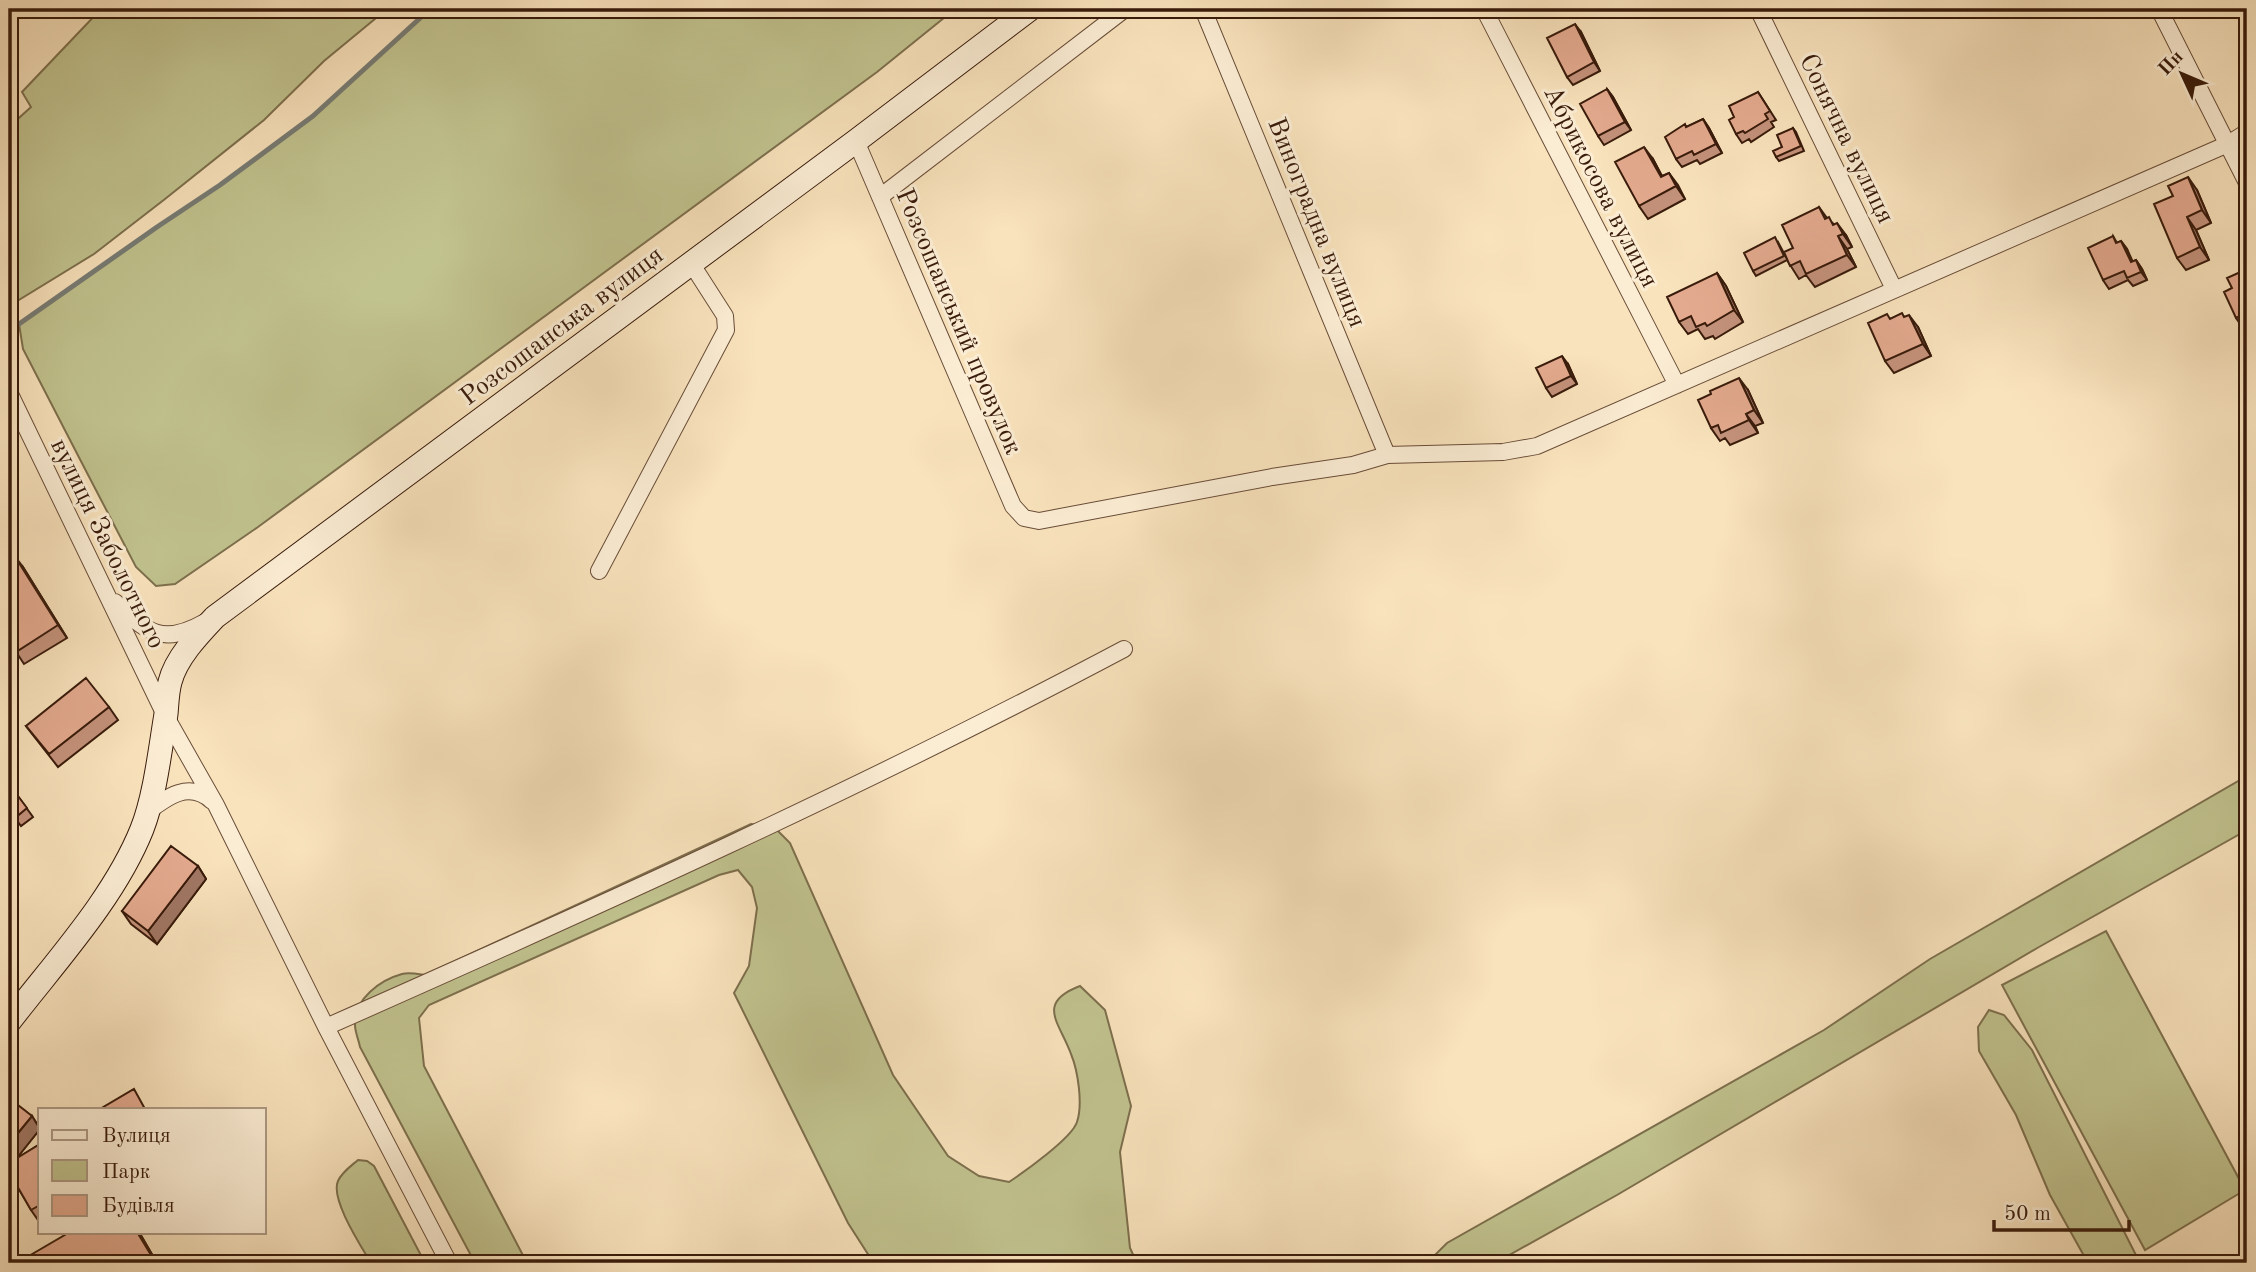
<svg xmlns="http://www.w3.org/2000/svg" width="2256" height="1272" viewBox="0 0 2256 1272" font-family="'Old Standard TT',serif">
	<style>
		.green { fill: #c1c38f; stroke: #7d6f4d; stroke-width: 2 }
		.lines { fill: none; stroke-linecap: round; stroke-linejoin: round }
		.stream { stroke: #777c75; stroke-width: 5 }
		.street-casing { stroke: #694d38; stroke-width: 18 }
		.secondary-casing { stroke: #391b0b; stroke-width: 25 }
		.street { stroke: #fbedd4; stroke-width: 16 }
		.secondary { stroke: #fbedd4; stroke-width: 23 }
		.wall { fill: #c4927b; stroke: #391b0b; stroke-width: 2 }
		.shaded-wall { fill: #a07764; stroke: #391b0b; stroke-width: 2 }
		.building { fill: #e4aa8f; stroke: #391b0b; stroke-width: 2 }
		.labels { text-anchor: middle; stroke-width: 6; stroke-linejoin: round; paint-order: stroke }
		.street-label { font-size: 26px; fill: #391b0b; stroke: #fbedd4 }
	</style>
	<rect width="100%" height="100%" fill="#f9e3bd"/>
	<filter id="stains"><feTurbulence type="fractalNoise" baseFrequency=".00286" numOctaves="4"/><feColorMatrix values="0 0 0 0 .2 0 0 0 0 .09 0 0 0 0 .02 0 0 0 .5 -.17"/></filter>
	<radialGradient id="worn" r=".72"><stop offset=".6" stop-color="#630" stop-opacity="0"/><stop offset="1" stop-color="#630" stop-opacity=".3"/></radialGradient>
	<path class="green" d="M 101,9 L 387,9 L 324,61 L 264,120 L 165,199 L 94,254 L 9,306 L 9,127 L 31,107 L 22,92 Z
		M 430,9 L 955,9 L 877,72 L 258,527 L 175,584 L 156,586 L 136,567 L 85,469 L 23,349 L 19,324 L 157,227 L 220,185 L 313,116 Z
		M 2247,776 L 2247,830 L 2039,947 L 1617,1195 L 1495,1263 L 1427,1263 L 1447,1243 L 1824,1030 L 1930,959 Z
		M 751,824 L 774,827 L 790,843 L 893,1075 L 948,1156 L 979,1176 L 1009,1182 C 1024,1172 1072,1138 1077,1122 C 1083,1104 1078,1071 1071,1054 C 1060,1023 1035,1003 1080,986 L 1105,1010 L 1131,1106 L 1120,1152 L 1130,1248 L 1137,1263 L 873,1262 L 848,1223 L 734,993 L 749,966 L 757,908 L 752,887 L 738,870 L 719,875 L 429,1005 L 419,1018 L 424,1066 L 527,1263 L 475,1263 L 360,1047 C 359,1041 355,1032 355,1025 C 354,999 380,980 402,974 C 409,972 418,974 425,975 Z
		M 2106,931 L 2245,1190 L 2145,1250 L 2002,985 Z
		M 1989,1010 L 2004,1015 L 2032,1050 L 2140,1263 L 2088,1263 L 2050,1195 L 2016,1115 L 1979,1051 L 1978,1027 Z
		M 358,1160 L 367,1161 L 374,1166 L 425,1263 L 371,1263 C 361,1246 330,1199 338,1181 C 342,1172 351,1166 358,1160 Z"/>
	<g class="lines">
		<path class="stream" d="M 19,324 L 157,227 L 220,185 L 313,116 L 430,9"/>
		<g class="street-casing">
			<path id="street" d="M 1203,9 L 1387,455
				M 1484,9 L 1677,385
				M 1758,9 L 1894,289
				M 2159,9 L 2247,183
				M 856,141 L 1013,506 L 1024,518 L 1039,521 L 1272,477 L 1353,465 L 1387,455 L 1503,452 L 1537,446 L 2228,144 L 2247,132
				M 880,197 L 1125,9
				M 9,392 L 165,715 L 216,805 L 326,1027 L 449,1263
				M 599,571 L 726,330 L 725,316 L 691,263
				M 115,602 C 147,633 163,646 205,622
				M 146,813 C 167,797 189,780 212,801
				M 326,1027 C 595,908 864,787 1124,649"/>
		</g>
		<g class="secondary-casing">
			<path id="secondary" d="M 9,1022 C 55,962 114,899 142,829 C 155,796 160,750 166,714 C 167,704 167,693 170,682 C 176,658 198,635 215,617 L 856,141 L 1030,9"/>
		</g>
		<use href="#street" class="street"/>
		<use href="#secondary" class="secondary"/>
	</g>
	<path class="wall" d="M 1581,32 L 1600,71 L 1573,85 L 1567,77 Z
		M 1607,89 L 1613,97 L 1631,130 L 1604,145 L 1598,136 Z
		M 1758,92 L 1776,120 L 1771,122 L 1774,127 L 1751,142 L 1749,139 L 1742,143 L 1736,134 L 1734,117 Z
		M 1703,119 L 1709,128 L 1722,153 L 1700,164 L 1697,160 L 1682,167 L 1676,159 L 1687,127 Z
		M 1793,128 L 1796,132 L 1804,151 L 1779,161 L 1776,157 Z
		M 1653,159 L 1662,176 L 1669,173 L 1685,199 L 1648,219 L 1639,206 Z
		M 2197,190 L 2211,223 L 2196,230 L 2209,260 L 2186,270 L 2177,258 L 2173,196 Z
		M 1819,207 L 1827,218 L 1846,235 L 1852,247 L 1847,249 L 1856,267 L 1815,287 L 1806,275 L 1799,279 L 1787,260 L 1756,276 L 1753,271 L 1778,242 L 1786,257 L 1793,248 Z
		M 2113,236 L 2117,243 L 2121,241 L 2127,249 L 2132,262 L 2136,260 L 2142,269 L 2147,280 L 2133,286 L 2128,280 L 2109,289 L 2103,280 Z
		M 2247,270 L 2247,324 L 2242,327 L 2236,318 L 2232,288 Z
		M 1717,273 L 1726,286 L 1743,322 L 1715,339 L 1713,336 L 1705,339 L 1698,329 L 1688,334 L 1679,322 Z
		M 1905,317 L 1918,327 L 1931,356 L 1894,373 L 1885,361 L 1890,319 Z
		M 1568,364 L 1577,384 L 1552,397 L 1546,388 Z
		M 1748,390 L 1763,423 L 1755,426 L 1758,433 L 1730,445 L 1725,438 L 1720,441 L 1711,428 Z
		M 23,567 L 67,638 L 24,664 L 9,641 Z
		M 109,707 L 118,720 L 58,767 L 26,726 Z
		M 9,784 L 33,817 L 21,826 L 9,810 Z
		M 198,866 L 206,879 L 157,944 L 131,924 L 122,911 Z
		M 32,1116 L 40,1129 L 16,1159 L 40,1144 L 40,1223 L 31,1210 L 9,1172 Z
		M 70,1232 L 139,1232 L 157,1263 L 24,1263 Z"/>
	<path class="shaded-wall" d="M 42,9 L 53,9 L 47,16 Z
		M 1575,24 L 1581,32 L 1600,71 L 1594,62 Z
		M 1607,89 L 1613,97 L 1631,130 L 1625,122 Z
		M 1703,119 L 1709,128 L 1722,153 L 1716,144 Z
		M 1644,147 L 1653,159 L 1669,190 L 1661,177 Z
		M 1669,173 L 1678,185 L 1685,199 L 1676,186 Z
		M 2188,177 L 2197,190 L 2211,223 L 2202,210 Z
		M 2187,217 L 2196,230 L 2209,260 L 2200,247 Z
		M 1837,223 L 1846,235 L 1852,247 L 1843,234 Z
		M 1838,236 L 1847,249 L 1856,267 L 1847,255 Z
		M 2121,241 L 2127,249 L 2137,271 L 2131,262 Z
		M 2136,260 L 2142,269 L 2147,280 L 2141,272 Z
		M 1717,273 L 1726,286 L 1743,322 L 1734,310 Z
		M 1909,315 L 1918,327 L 1931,356 L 1923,344 Z
		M 1562,356 L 1568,364 L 1577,384 L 1571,376 Z
		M 1739,378 L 1748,390 L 1763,423 L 1754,410 Z
		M 1746,414 L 1755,426 L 1758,433 L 1749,420 Z
		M 14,555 L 23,567 L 67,638 L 58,625 Z
		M 198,866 L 206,879 L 157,944 L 148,931 Z
		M 32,1116 L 40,1129 L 9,1168 L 9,1144 Z
		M 137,1232 L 139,1232 L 157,1263 L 151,1255 Z"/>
	<path class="building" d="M 1575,24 L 1594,62 L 1567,77 L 1547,38 Z
		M 1607,89 L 1625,122 L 1598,136 L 1580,104 Z
		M 1758,92 L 1770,111 L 1765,114 L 1768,119 L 1745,133 L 1743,131 L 1736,134 L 1729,120 L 1734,117 L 1729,106 Z
		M 1703,119 L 1716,144 L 1694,155 L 1692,151 L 1676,159 L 1665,137 L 1685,124 L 1686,127 Z
		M 1793,128 L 1801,146 L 1776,157 L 1773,151 L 1782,147 L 1777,135 Z
		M 1644,147 L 1661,177 L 1669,173 L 1676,186 L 1639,206 L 1615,162 Z
		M 2188,177 L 2202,210 L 2187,217 L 2200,247 L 2177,258 L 2154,204 L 2173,196 L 2168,186 Z
		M 1819,207 L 1825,219 L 1829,217 L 1833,225 L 1837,223 L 1843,234 L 1838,236 L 1847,255 L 1806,274 L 1800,261 L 1790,266 L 1784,252 L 1793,248 L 1782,225 Z
		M 2113,236 L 2116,243 L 2121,241 L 2131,262 L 2136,260 L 2141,272 L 2127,278 L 2124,271 L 2103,280 L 2088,248 Z
		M 1775,237 L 1784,256 L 1753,271 L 1744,253 Z
		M 2247,269 L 2247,313 L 2236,318 L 2224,292 L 2232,288 L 2227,278 Z
		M 1717,273 L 1734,310 L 1707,326 L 1705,323 L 1696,327 L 1691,316 L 1679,322 L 1667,297 Z
		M 1902,313 L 1904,317 L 1909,315 L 1923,344 L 1885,361 L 1868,323 L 1887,314 L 1890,319 Z
		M 1562,356 L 1571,376 L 1546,388 L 1536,368 Z
		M 1739,378 L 1754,410 L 1746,414 L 1749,420 L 1721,433 L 1718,425 L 1711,428 L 1698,400 L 1711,394 L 1710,391 Z
		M 14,555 L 58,625 L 16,652 L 9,641 L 9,558 Z
		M 86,678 L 109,707 L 49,754 L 26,726 Z
		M 9,784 L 27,808 L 15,818 L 9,810 Z
		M 171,846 L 198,866 L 148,931 L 122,911 Z
		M 134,1089 L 145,1109 L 100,1109 Z
		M 9,1098 L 32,1116 L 9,1144 Z
		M 40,1144 L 40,1205 L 31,1210 L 9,1172 L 9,1163 Z
		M 70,1232 L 137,1232 L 151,1255 L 138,1263 L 118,1263 L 117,1261 L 113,1263 L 24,1263 L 22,1260 Z"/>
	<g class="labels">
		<g class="street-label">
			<text transform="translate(1848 138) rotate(64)" y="9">Сонячна вулиця</text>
			<text transform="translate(1602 186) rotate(63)" y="9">Абрикосова вулиця</text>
			<text transform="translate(1318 222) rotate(68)" y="9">Виноградна вулиця</text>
			<text transform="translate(960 321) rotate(67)" y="9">Розсошанський провулок</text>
			<text transform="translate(561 325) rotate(-37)" y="9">Розсошанська вулиця</text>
			<text transform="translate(109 543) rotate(64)" y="9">вулиця Заболотного</text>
		</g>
	</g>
	<rect width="2256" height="1272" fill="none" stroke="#f9e3bd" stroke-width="35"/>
	<rect x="10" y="10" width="2235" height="1251" fill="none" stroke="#391b0b" stroke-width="3.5"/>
	<rect x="18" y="18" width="2221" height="1237" fill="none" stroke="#391b0b" stroke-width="2"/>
	<rect x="38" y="1108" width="228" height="126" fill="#fbedd4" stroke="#ad9984" stroke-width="2"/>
	<rect x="52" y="1130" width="35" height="10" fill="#fbedd4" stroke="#ad9984" stroke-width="2"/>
	<text x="102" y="1142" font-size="21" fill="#391b0b">Вулиця</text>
	<rect x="52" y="1160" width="35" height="21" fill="#c1c38f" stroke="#ad9984" stroke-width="2"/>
	<text x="102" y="1178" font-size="21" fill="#391b0b">Парк</text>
	<rect x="52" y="1195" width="35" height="21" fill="#e4aa8f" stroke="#ad9984" stroke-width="2"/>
	<text x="102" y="1212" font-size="21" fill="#391b0b">Будівля</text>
	<g transform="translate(2182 74) rotate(314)" stroke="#fbedd4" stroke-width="5" paint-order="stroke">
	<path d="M0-5L12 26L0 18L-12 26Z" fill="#391b0b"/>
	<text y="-10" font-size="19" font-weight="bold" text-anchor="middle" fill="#391b0b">Пн</text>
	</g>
	<path d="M1994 1220v10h135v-10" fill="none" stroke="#391b0b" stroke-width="3.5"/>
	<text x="2004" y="1220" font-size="21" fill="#391b0b" stroke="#fbedd4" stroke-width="5" paint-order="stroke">50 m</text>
	<rect width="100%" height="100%" filter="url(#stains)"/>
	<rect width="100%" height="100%" fill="url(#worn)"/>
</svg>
